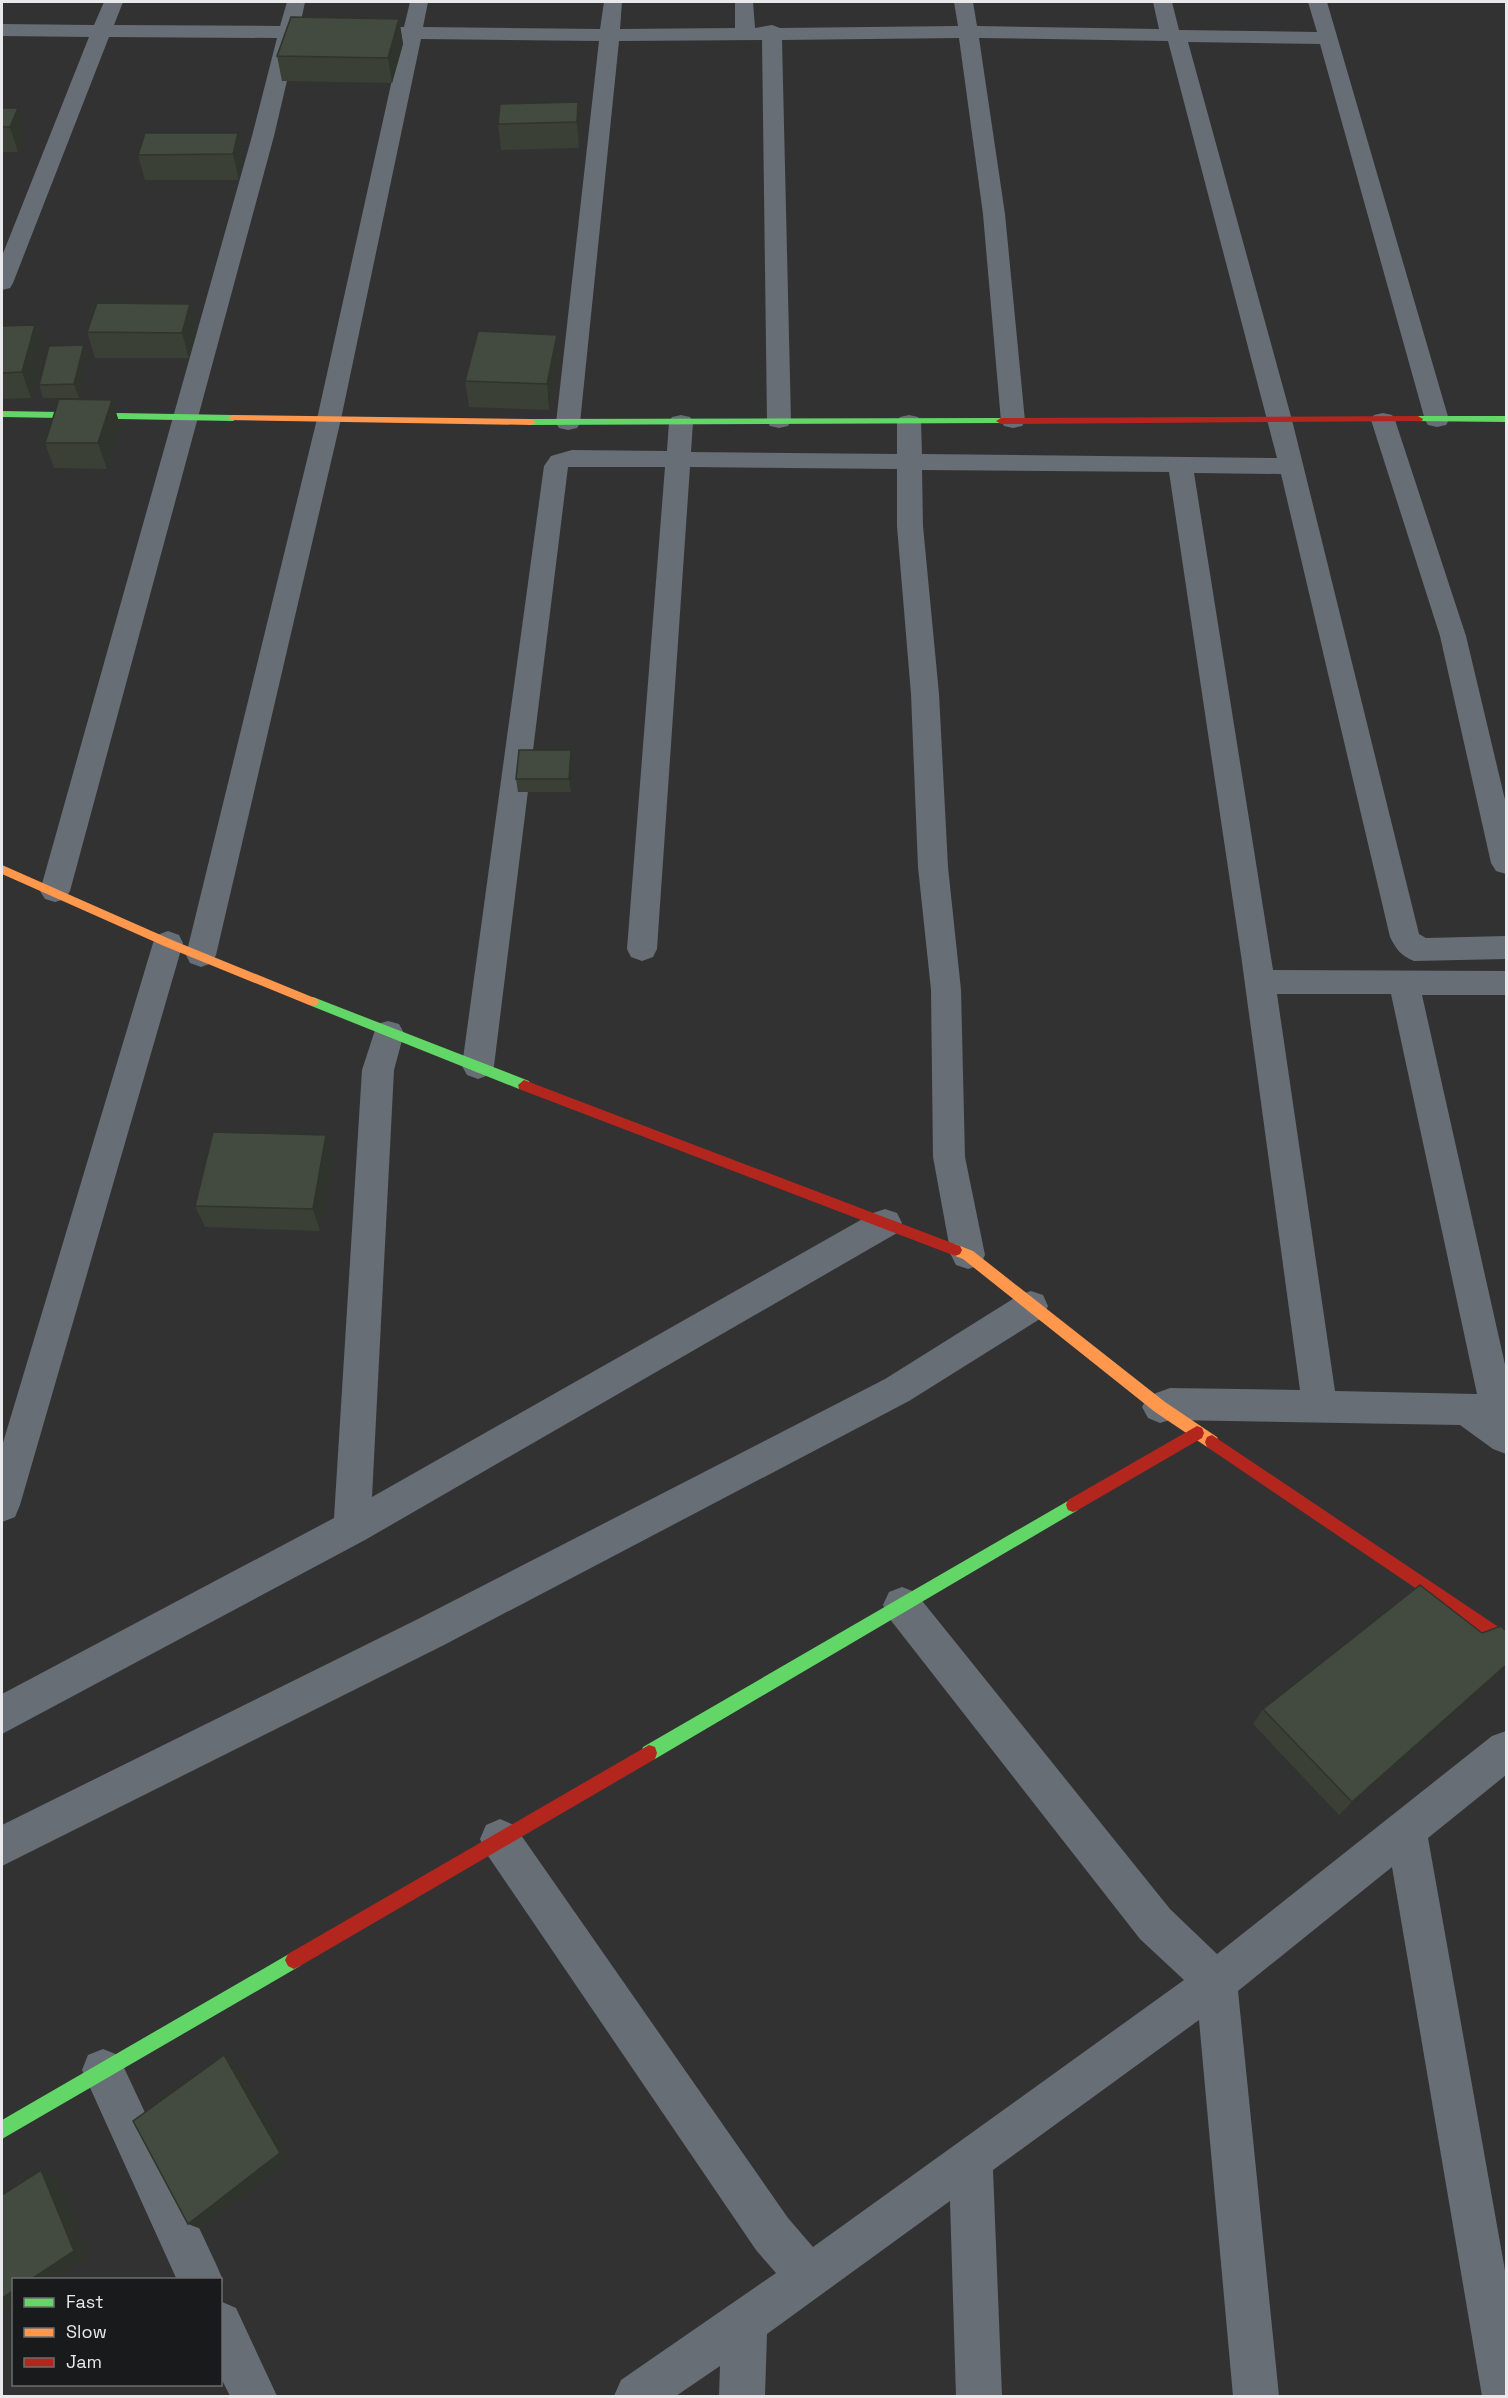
<svg xmlns="http://www.w3.org/2000/svg" width="1508" height="2398" viewBox="0 0 1508 2398" font-family="'Space Grotesk',sans-serif">
	<style>
		.lines { fill: none; stroke-linecap: round; stroke-linejoin: round }
		.street { fill: #686e76; fill-rule: evenodd }
		.fast { fill: #63d668; fill-rule: evenodd }
		.slow { fill: #ff974d; fill-rule: evenodd }
		.jam { fill: #b3261e; fill-rule: evenodd }
		.wall { fill: #3a4036 }
		.shaded-wall { fill: #2f342c }
		.building { fill: #434a3f; stroke: #2f342c; stroke-width: 1.5 }
	</style>
	<rect width="100%" height="100%" fill="#323233"/>
	<g class="lines">
		<path class="street" d="M 104,2 L 123,2 L 114,25 L 280,26 L 287,2 L 305,2 L 300,26 L 404,27 L 410,2 L 428,2 L 423,27 L 600,29 L 604,2 L 622,2 L 620,29 L 735,28 L 735,2 L 753,2 L 755,28 L 772,25 L 780,28 L 958,26 L 954,2 L 973,2 L 977,26 L 1159,29 L 1153,2 L 1172,2 L 1179,30 L 1317,32 L 1308,2 L 1327,2 L 1449,420 L 1446,425 L 1437,427 L 1428,425 L 1425,420 L 1320,44 L 1188,42 L 1292,420 L 1419,934 L 1426,938 L 1506,936 L 1506,959 L 1414,961 C 1401,956 1396,949 1390,937 L 1281,474 L 1194,473 L 1273,970 L 1506,971 L 1506,995 L 1422,995 L 1506,1369 L 1506,1454 L 1493,1449 L 1460,1425 L 1170,1420 L 1160,1423 L 1148,1418 L 1142,1407 L 1148,1396 L 1170,1388 L 1300,1390 L 1241,955 L 1169,472 L 922,470 L 923,526 L 939,694 L 948,867 L 961,990 L 965,1157 L 985,1255 L 980,1265 L 968,1269 L 956,1265 L 951,1255 L 933,1157 L 931,990 L 918,867 L 911,694 L 897,526 L 897,469 L 690,467 L 657,949 L 653,957 L 642,961 L 631,957 L 627,949 L 665,467 L 568,467 L 494,1066 L 489,1075 L 478,1079 L 467,1075 L 462,1066 L 544,466 L 551,456 L 572,450 L 667,451 L 669,422 L 672,417 L 681,415 L 690,417 L 693,422 L 691,452 L 897,454 L 897,422 L 900,417 L 909,415 L 918,417 L 921,422 L 922,454 L 1277,458 L 1168,41 L 979,38 L 1005,214 L 1025,421 L 1022,426 L 1013,428 L 1004,426 L 1001,421 L 983,214 L 959,38 L 782,40 L 791,421 L 788,426 L 779,428 L 770,426 L 767,421 L 762,40 L 619,41 L 580,423 L 577,428 L 568,430 L 559,428 L 556,423 L 599,41 L 421,39 L 341,419 L 216,955 L 212,963 L 201,967 L 190,963 L 186,955 L 317,419 L 401,39 L 297,38 L 274,136 L 70,891 L 65,899 L 55,902 L 45,899 L 40,891 L 252,136 L 277,38 L 109,37 L 13,283 L 10,288 L 2,290 L 2,256 L 89,37 L 2,36 L 2,24 L 94,25 ZM 1277,994 L 1391,994 L 1477,1394 L 1335,1391 Z
			M 1383,413 L 1392,415 L 1395,420 L 1466,636 L 1506,804 L 1506,874 L 1496,871 L 1491,863 L 1440,636 L 1371,420 L 1374,415 Z
			M 168,931 L 179,935 L 183,943 L 20,1505 L 15,1517 L 2,1522 L 2,1446 L 153,943 L 157,935 Z
			M 388,1021 L 399,1024 L 404,1033 L 394,1070 L 372,1497 L 873,1213 L 885,1209 L 897,1213 L 902,1223 L 897,1233 L 365,1540 L 2,1734 L 2,1694 L 334,1518 L 362,1070 L 377,1024 Z
			M 1031,1291 L 1043,1295 L 1048,1306 L 1043,1317 L 909,1401 L 444,1645 L 2,1866 L 2,1825 L 418,1619 L 885,1379 L 1019,1295 Z
			M 902,1587 L 915,1592 L 1170,1909 L 1217,1954 L 1492,1736 L 1506,1731 L 1506,1775 L 1428,1838 L 1506,2276 L 1506,2396 L 1482,2396 L 1392,1867 L 1238,1991 L 1279,2396 L 1233,2396 L 1199,2020 L 993,2170 L 1002,2396 L 956,2396 L 950,2201 L 767,2334 L 765,2396 L 719,2396 L 720,2366 L 676,2396 L 614,2396 L 621,2380 L 776,2273 L 756,2250 L 486,1853 L 480,1839 L 486,1825 L 500,1819 L 514,1825 L 788,2218 L 813,2247 L 1184,1980 L 1140,1939 L 889,1618 L 883,1605 L 889,1592 Z
			M 103,2049 L 118,2055 L 216,2264 L 223,2280 L 220,2285 L 220,2280 L 177,2280 L 82,2070 L 88,2055 Z
			M 220,2301 L 236,2308 L 277,2396 L 230,2396 L 220,2376 Z"/>
		<path class="fast" d="M 2,411 L 233,415 L 238,418 L 233,421 L 2,417 Z
			M 1418,416 L 1506,416 L 1506,422 L 1414,421 L 1413,419 Z
			M 1001,418 L 1006,421 L 1005,423 L 531,425 L 526,422 L 531,419 Z
			M 313,997 L 529,1081 L 530,1085 L 529,1089 L 519,1089 L 309,1005 L 307,1002 L 309,999 Z
			M 1073,1498 L 1078,1500 L 1080,1505 L 1078,1510 L 655,1759 L 649,1761 L 643,1759 L 641,1753 L 643,1747 Z
			M 294,1951 L 300,1954 L 303,1960 L 300,1966 L 2,2139 L 2,2120 Z"/>
		<path class="slow" d="M 233,415 L 531,419 L 536,422 L 531,425 L 229,420 L 228,418 Z
			M 2,865 L 172,940 L 317,999 L 319,1002 L 317,1005 L 309,1005 L 164,946 L 2,874 Z
			M 955,1244 L 973,1251 L 1165,1402 L 1217,1437 L 1219,1442 L 1217,1447 L 1212,1449 L 1207,1447 L 1155,1412 L 963,1259 L 950,1254 L 948,1250 L 950,1246 Z"/>
		<path class="jam" d="M 1418,416 L 1423,419 L 1422,421 L 1001,424 L 996,421 L 1001,418 Z
			M 524,1080 L 960,1246 L 962,1250 L 960,1254 L 955,1256 L 950,1254 L 519,1089 L 518,1085 Z
			M 1197,1426 L 1202,1428 L 1204,1433 L 1202,1438 L 1078,1510 L 1073,1512 L 1068,1510 L 1066,1505 L 1068,1500 Z
			M 1212,1435 L 1506,1632 L 1506,1648 L 1501,1646 L 1207,1447 L 1205,1442 L 1207,1437 Z
			M 649,1745 L 655,1747 L 657,1753 L 655,1759 L 300,1966 L 294,1969 L 288,1966 L 285,1960 L 288,1954 Z"/>
	</g>
	<path class="wall" d="M 399,19 L 403,44 L 392,83 L 282,81 L 277,56 Z
		M 578,102 L 580,128 L 579,148 L 501,150 L 498,124 Z
		M 2,108 L 18,108 L 26,134 L 18,152 L 2,152 Z
		M 238,133 L 244,159 L 239,180 L 145,180 L 138,155 Z
		M 35,325 L 44,351 L 31,398 L 2,399 L 2,326 Z
		M 197,330 L 189,358 L 95,358 L 87,332 Z
		M 557,335 L 559,360 L 549,410 L 469,407 L 465,381 Z
		M 88,358 L 79,398 L 43,398 L 39,385 Z
		M 112,400 L 120,425 L 107,469 L 54,468 L 45,443 Z
		M 573,763 L 571,792 L 518,792 L 516,779 Z
		M 326,1135 L 334,1157 L 320,1231 L 205,1227 L 195,1206 Z
		M 1506,1631 L 1506,1668 L 1339,1815 L 1253,1724 L 1263,1709 L 1482,1633 Z"/>
	<path class="shaded-wall" d="M 399,19 L 403,44 L 392,83 L 388,58 Z
		M 578,102 L 580,128 L 579,148 L 577,122 Z
		M 18,108 L 26,134 L 18,152 L 10,127 Z
		M 238,133 L 244,159 L 239,180 L 233,154 Z
		M 190,304 L 197,330 L 189,358 L 182,333 Z
		M 35,325 L 44,351 L 31,398 L 22,372 Z
		M 557,335 L 559,360 L 549,410 L 547,384 Z
		M 84,345 L 88,358 L 79,398 L 74,384 Z
		M 112,400 L 120,425 L 107,469 L 98,443 Z
		M 571,750 L 573,763 L 571,792 L 569,779 Z
		M 326,1135 L 334,1157 L 320,1231 L 313,1209 Z
		M 1506,1665 L 1506,1668 L 1339,1815 L 1352,1802 Z
		M 224,2055 L 236,2063 L 291,2160 L 201,2229 L 188,2224 Z
		M 41,2170 L 58,2176 L 90,2255 L 53,2280 L 30,2280 Z
		M 14,2290 L 14,2305 L 2,2313 L 2,2298 Z"/>
	<path class="building" d="M 291,17 L 399,19 L 388,58 L 277,56 Z
		M 578,102 L 577,122 L 498,124 L 500,104 Z
		M 2,108 L 18,108 L 10,127 L 2,127 Z
		M 145,133 L 238,133 L 233,154 L 138,155 Z
		M 97,303 L 190,304 L 182,333 L 87,332 Z
		M 35,325 L 22,372 L 2,373 L 2,326 Z
		M 478,331 L 557,335 L 547,384 L 465,381 Z
		M 84,345 L 74,384 L 39,385 L 49,346 Z
		M 59,399 L 112,400 L 98,443 L 45,443 Z
		M 519,750 L 571,750 L 569,779 L 516,779 Z
		M 213,1132 L 326,1135 L 313,1209 L 195,1206 Z
		M 1420,1585 L 1482,1633 L 1501,1626 L 1506,1631 L 1506,1665 L 1352,1802 L 1263,1709 Z
		M 224,2055 L 280,2153 L 188,2224 L 133,2121 Z
		M 41,2170 L 74,2251 L 30,2280 L 14,2280 L 14,2290 L 2,2298 L 2,2195 Z"/>
	<rect width="1508" height="2398" fill="none" stroke="#e9e9eb" stroke-width="6"/>
	<rect x="12" y="2278" width="210" height="108" fill="#191a1b" stroke="#6c6d6e" stroke-width="1.5"/>
	<rect x="24" y="2298" width="30" height="9" fill="#63d668" stroke="#6c6d6e" stroke-width="1.5"/>
	<text x="66" y="2308" font-size="18" fill="#e9e9eb">Fast</text>
	<rect x="24" y="2328" width="30" height="9" fill="#ff974d" stroke="#6c6d6e" stroke-width="1.5"/>
	<text x="66" y="2338" font-size="18" fill="#e9e9eb">Slow</text>
	<rect x="24" y="2358" width="30" height="9" fill="#b3261e" stroke="#6c6d6e" stroke-width="1.5"/>
	<text x="66" y="2368" font-size="18" fill="#e9e9eb">Jam</text>
</svg>
